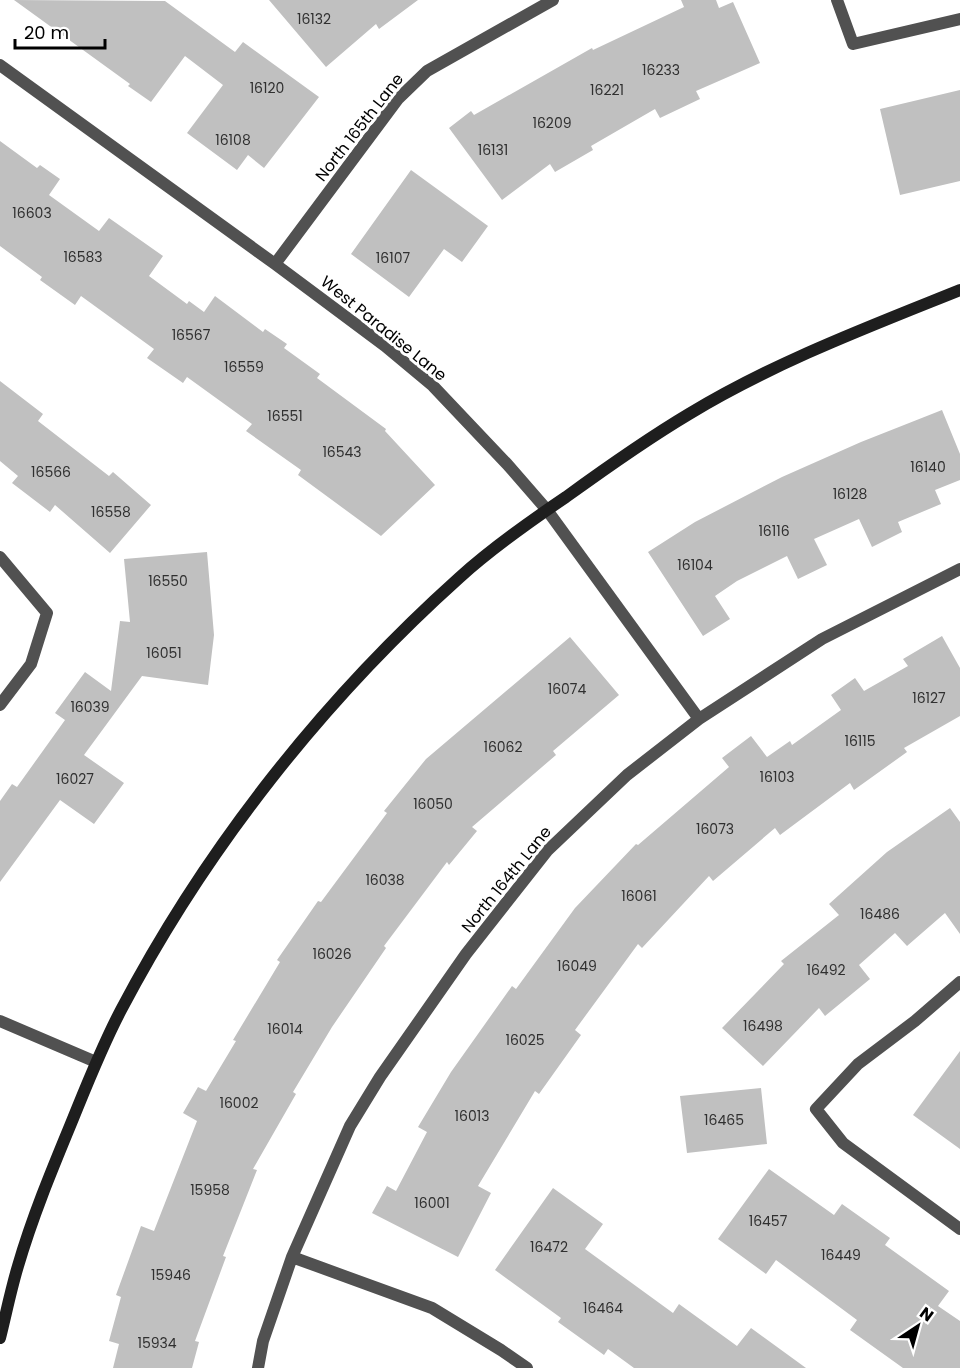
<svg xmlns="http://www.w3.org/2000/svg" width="960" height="1368" viewBox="0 0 960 1368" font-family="Poppins,sans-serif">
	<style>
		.building { fill: #c0c0c0 }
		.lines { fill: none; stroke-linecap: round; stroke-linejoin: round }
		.street { stroke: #515151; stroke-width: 12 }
		.secondary { stroke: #1e1e1e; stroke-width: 12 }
		.labels { text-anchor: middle; stroke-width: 6; stroke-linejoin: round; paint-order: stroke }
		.number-label { font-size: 14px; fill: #303030 }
		.street-label { font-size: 16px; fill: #000; stroke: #fff }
	</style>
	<rect width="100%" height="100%" fill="#fff"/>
	<path class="building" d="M 14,0 L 165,1 L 235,52 L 243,42 L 319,97 L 264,168 L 248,155 L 237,170 L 187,133 L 223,85 L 185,56 L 151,102 L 128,86 L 130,84 Z
		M 269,0 L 418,0 L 379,29 L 376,24 L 326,67 Z
		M 681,0 L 716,0 L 719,8 L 733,2 L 760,63 L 696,91 L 700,99 L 660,118 L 655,109 L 591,146 L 593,150 L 555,172 L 550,164 L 502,200 L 449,128 L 471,111 L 474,115 L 592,48 L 593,50 L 684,7 Z
		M 960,90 L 960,181 L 900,195 L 880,109 Z
		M 0,141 L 37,168 L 40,165 L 60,179 L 49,195 L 99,231 L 109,218 L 163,256 L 149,276 L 187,304 L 189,301 L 204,312 L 215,296 L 263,332 L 265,329 L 287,344 L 284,348 L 320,374 L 317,378 L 386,429 L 385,431 L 435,485 L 381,536 L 298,475 L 301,470 L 246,431 L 252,424 L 187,377 L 183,383 L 147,358 L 154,349 L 81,296 L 75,305 L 40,280 L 42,277 L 0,246 Z
		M 411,170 L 488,226 L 462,262 L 444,249 L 409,297 L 351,254 Z
		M 0,381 L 43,414 L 38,421 L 109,476 L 113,472 L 151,505 L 110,553 L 55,505 L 50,512 L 12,483 L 18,476 L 0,461 Z
		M 942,410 L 960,454 L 960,480 L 935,490 L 941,504 L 898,522 L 902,532 L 872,547 L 859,519 L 814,539 L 827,565 L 798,579 L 787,556 L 737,581 L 715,596 L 730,619 L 703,636 L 648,552 L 695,522 L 782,477 L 861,442 Z
		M 207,552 L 214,635 L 208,685 L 142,676 L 84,755 L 124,783 L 94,824 L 60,800 L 0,882 L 0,801 L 12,784 L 17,787 L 65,720 L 55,713 L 85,672 L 111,691 L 120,621 L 130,622 L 124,559 Z
		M 942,636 L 960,668 L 960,716 L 904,748 L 907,752 L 854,790 L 850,783 L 780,835 L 775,828 L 713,881 L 709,876 L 642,948 L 638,944 L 575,1030 L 581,1035 L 539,1094 L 535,1091 L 478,1186 L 491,1193 L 458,1257 L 372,1213 L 387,1186 L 396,1191 L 427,1132 L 418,1127 L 451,1072 L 512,986 L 516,989 L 575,908 L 636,844 L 638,845 L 729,767 L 722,758 L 751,736 L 767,757 L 790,741 L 792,745 L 841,710 L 831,695 L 855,678 L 864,691 L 908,666 L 903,659 Z
		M 570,637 L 619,695 L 553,751 L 556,755 L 472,827 L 477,831 L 449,865 L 447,862 L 384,946 L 386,948 L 332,1027 L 293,1092 L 296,1094 L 253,1169 L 257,1170 L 223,1256 L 226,1257 L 195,1341 L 199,1342 L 192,1368 L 113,1368 L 119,1344 L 109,1341 L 121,1297 L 116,1295 L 141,1226 L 154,1231 L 197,1121 L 183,1113 L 198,1087 L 206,1091 L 236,1041 L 233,1040 L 280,962 L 277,960 L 318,901 L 321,902 L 387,813 L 384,811 L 426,759 Z
		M 950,808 L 960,822 L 960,934 L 945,913 L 907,946 L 895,933 L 859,965 L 870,979 L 825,1016 L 819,1008 L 763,1066 L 722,1028 L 784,964 L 781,961 L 839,915 L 829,904 L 887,852 Z
		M 960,1051 L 960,1149 L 913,1115 Z
		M 761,1088 L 767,1144 L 687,1153 L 680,1096 Z
		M 769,1169 L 834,1215 L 842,1204 L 890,1238 L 885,1245 L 949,1291 L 938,1306 L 960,1321 L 960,1368 L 903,1368 L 850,1330 L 857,1320 L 776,1260 L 766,1274 L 718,1239 Z
		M 553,1188 L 603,1224 L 585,1249 L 673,1313 L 679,1304 L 737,1346 L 751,1328 L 806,1368 L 634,1368 L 608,1349 L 604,1355 L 558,1322 L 561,1318 L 495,1270 Z"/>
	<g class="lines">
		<path class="street" d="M 837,0 L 853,44 L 960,19
			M 0,65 L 275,264 L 385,346 L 433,386 L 507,464 L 547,510 L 699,719
			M 275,264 L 398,99 L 427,71 L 553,0
			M 0,557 L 47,613 L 31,664 L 0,705
			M 960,982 L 915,1021 L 858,1064 L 816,1109 L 843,1143 L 960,1229
			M 0,1021 L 96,1062
			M 292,1257 L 432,1308 L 501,1350 L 527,1368
			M 258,1368 L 263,1341 L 292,1257 L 350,1126 L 380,1077 L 466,954 L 547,851 L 627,775 L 699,719 L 822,639 L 960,569"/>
		<path class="secondary" d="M 0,1338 C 6,1314 11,1289 18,1266 C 32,1218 51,1172 70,1126 C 86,1087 101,1048 121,1010 C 206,848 323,700 459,578 C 492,548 529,522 566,497 C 606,468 647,439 689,414 C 775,362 868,327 960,290"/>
	</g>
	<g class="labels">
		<g class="number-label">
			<text x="314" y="24">16132</text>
			<text x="661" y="75">16233</text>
			<text x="267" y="93">16120</text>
			<text x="607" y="95">16221</text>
			<text x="552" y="128">16209</text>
			<text x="233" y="145">16108</text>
			<text x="493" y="155">16131</text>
			<text x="32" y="218">16603</text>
			<text x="83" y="262">16583</text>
			<text x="393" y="263">16107</text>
			<text x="191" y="340">16567</text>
			<text x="244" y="372">16559</text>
			<text x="285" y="421">16551</text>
			<text x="342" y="457">16543</text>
			<text x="928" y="472">16140</text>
			<text x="51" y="477">16566</text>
			<text x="850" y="499">16128</text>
			<text x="111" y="517">16558</text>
			<text x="774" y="536">16116</text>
			<text x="695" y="570">16104</text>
			<text x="168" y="586">16550</text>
			<text x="164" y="658">16051</text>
			<text x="567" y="694">16074</text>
			<text x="929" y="703">16127</text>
			<text x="90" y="712">16039</text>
			<text x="860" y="746">16115</text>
			<text x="503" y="752">16062</text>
			<text x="777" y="782">16103</text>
			<text x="75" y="784">16027</text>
			<text x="433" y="809">16050</text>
			<text x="715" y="834">16073</text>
			<text x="385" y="885">16038</text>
			<text x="639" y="901">16061</text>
			<text x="880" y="919">16486</text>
			<text x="332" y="959">16026</text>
			<text x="577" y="971">16049</text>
			<text x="826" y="975">16492</text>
			<text x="763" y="1031">16498</text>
			<text x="285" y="1034">16014</text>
			<text x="525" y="1045">16025</text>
			<text x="239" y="1108">16002</text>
			<text x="472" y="1121">16013</text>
			<text x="724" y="1125">16465</text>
			<text x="210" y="1195">15958</text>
			<text x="432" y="1208">16001</text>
			<text x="768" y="1226">16457</text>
			<text x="549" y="1252">16472</text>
			<text x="841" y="1260">16449</text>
			<text x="171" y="1280">15946</text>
			<text x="603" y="1313">16464</text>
			<text x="157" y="1348">15934</text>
		</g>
		<g class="street-label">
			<text transform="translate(359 127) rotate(-52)" y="6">North 165th Lane</text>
			<text transform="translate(384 328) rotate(39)" y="6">West Paradise Lane</text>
			<text transform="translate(506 879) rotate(-51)" y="6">North 164th Lane</text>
		</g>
	</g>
	<g transform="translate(918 1326) rotate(36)" stroke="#ffffff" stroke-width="4.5" paint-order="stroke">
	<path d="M0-4.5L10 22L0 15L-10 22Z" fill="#000000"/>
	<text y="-9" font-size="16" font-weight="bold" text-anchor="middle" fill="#000000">N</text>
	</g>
	<path d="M15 39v9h90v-9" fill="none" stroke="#000000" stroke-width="3"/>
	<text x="24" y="39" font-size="18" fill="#000000" stroke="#ffffff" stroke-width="4.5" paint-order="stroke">20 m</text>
</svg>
